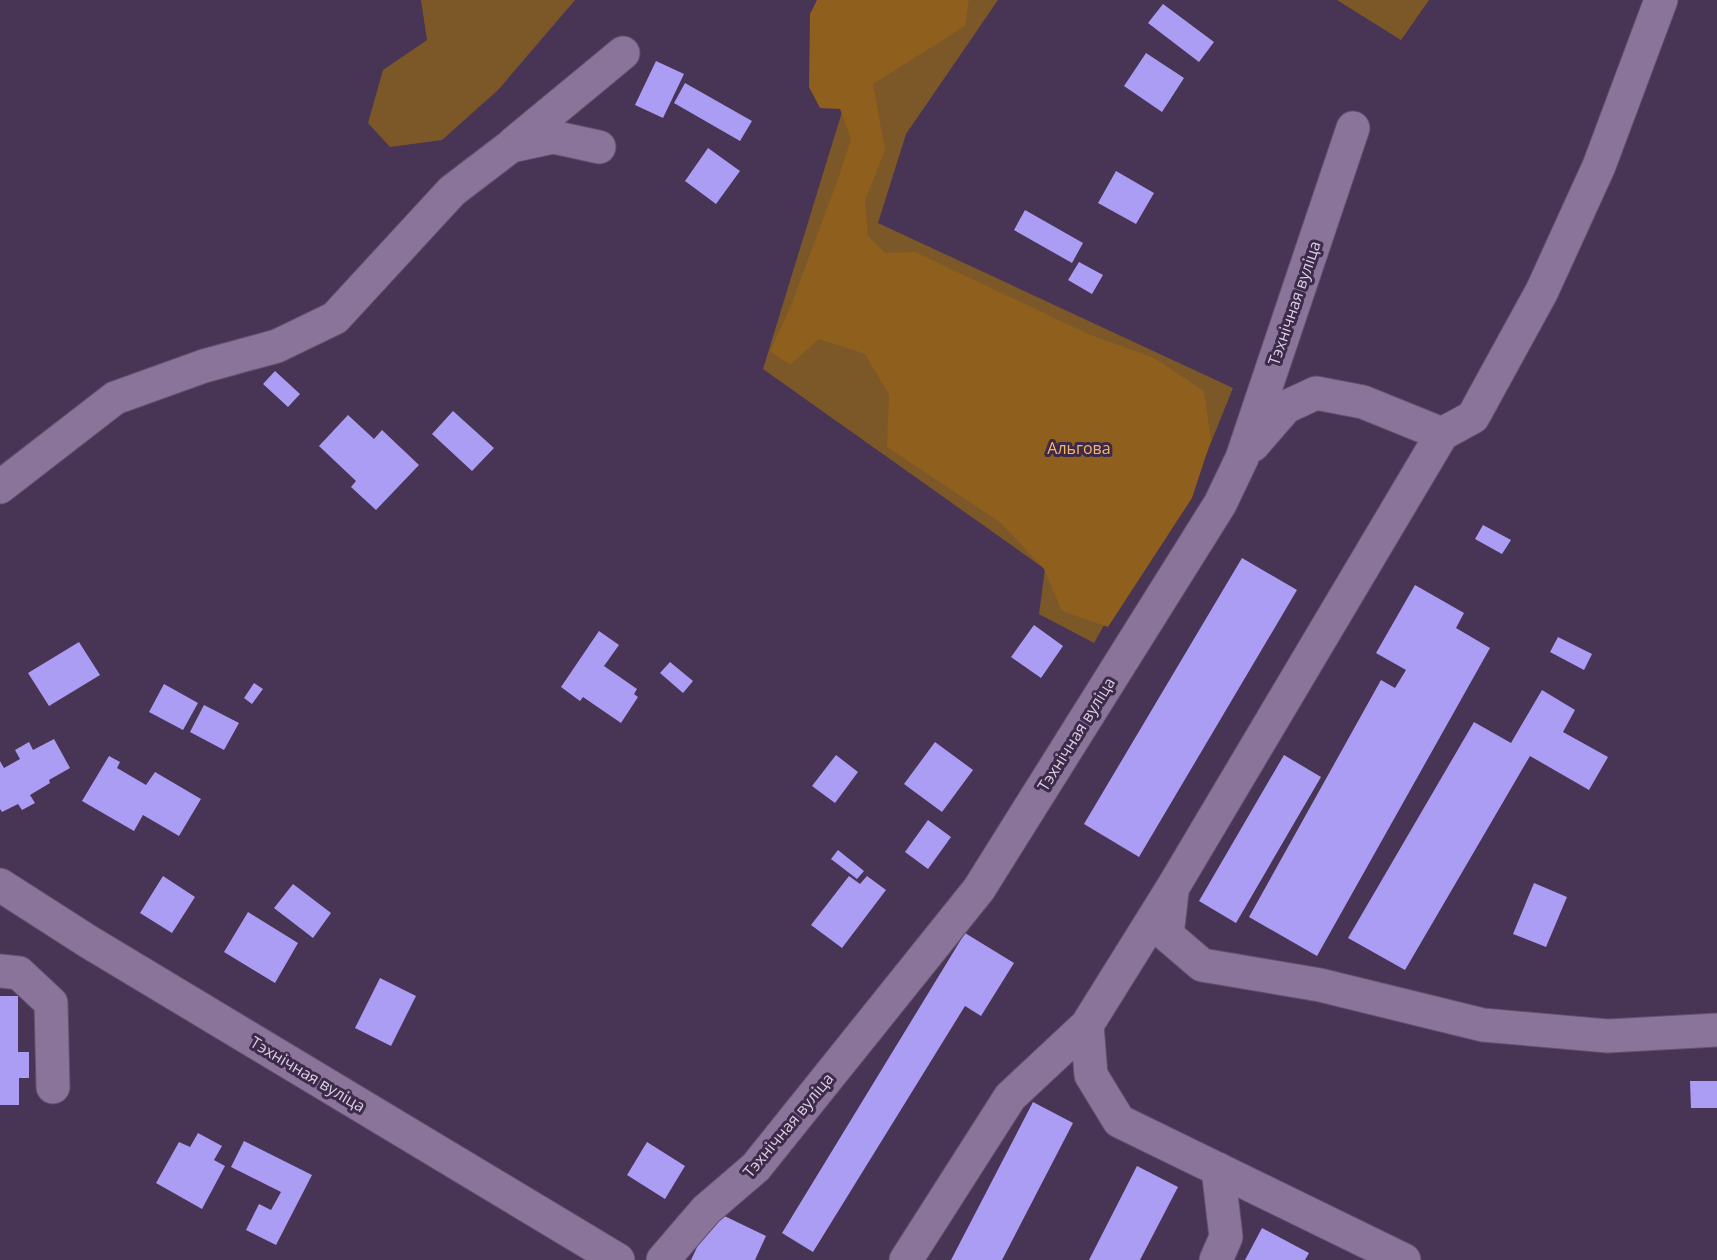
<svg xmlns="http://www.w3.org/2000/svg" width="1717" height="1260" viewBox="0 0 1717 1260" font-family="'Open Sans',sans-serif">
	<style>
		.green { fill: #7c5828 }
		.forest { fill: #8e5f1d }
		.building { fill: #ac9df4 }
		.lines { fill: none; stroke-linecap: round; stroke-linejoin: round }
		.minor-casing { stroke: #62516d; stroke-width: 35 }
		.minor { stroke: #8a749a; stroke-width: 33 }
		.labels { text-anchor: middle; stroke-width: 6; stroke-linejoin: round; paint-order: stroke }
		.street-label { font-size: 16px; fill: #dacee3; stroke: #3d2a4a }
		.park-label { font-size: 16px; fill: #f6b664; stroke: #3d2a4a }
	</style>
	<rect width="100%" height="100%" fill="#483455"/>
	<path class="green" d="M 421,0 L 575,0 L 498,90 L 442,140 L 390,147 L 368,123 L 383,70 L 427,40 Z
		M 895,0 L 998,0 L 906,134 L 878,223 L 1233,388 L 1185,507 L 1113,609 L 1094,643 L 1039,614 L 1045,569 L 763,369 L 849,89 Z
		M 1337,0 L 1429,0 L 1401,40 Z"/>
	<path class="forest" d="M 817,0 L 969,0 L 965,26 L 873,84 L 885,150 L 865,201 L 868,236 L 885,253 L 915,252 L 1088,334 L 1154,358 L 1204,391 L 1211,440 L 1192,498 L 1108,627 L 1062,611 L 1044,569 L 1001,523 L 887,447 L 889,395 L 865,354 L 819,339 L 790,365 L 770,351 L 790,308 L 838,179 L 851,139 L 840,109 L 820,108 L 809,87 L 810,14 Z"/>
	<path class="building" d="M 1163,4 L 1214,42 L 1199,62 L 1148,23 Z
		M 1146,53 L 1184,78 L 1162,112 L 1124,86 Z
		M 656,61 L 684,74 L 663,118 L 635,105 Z
		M 685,83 L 752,121 L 740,141 L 674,103 Z
		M 708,148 L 740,171 L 716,204 L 685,181 Z
		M 1116,171 L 1154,193 L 1136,224 L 1098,203 Z
		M 1025,210 L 1083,243 L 1072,263 L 1014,230 Z
		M 1079,262 L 1103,275 L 1092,294 L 1068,280 Z
		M 275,371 L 300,394 L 288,407 L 263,384 Z
		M 453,411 L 494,448 L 472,471 L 432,434 Z
		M 348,415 L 374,439 L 382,430 L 419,465 L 376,510 L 351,487 L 356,481 L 319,446 Z
		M 1483,525 L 1511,540 L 1502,554 L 1475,539 Z
		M 1242,558 L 1297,590 L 1139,857 L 1084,824 Z
		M 1415,585 L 1464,613 L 1456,628 L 1490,648 L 1317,956 L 1249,917 L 1381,680 L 1395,688 L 1406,670 L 1376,653 Z
		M 1034,625 L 1063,646 L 1041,678 L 1011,657 Z
		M 599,631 L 619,645 L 604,666 L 637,689 L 634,694 L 638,697 L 621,723 L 583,697 L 580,701 L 561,687 Z
		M 1558,637 L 1592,654 L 1584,670 L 1550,652 Z
		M 79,642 L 100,675 L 49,706 L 28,673 Z
		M 670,662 L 693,681 L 683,693 L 660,673 Z
		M 254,683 L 263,689 L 252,704 L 244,698 Z
		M 164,684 L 198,703 L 183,730 L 149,712 Z
		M 1542,690 L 1575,710 L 1563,732 L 1608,757 L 1589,790 L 1530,756 L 1405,970 L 1348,938 L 1474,722 L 1511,743 Z
		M 204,705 L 239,723 L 224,750 L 190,732 Z
		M 54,739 L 70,768 L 49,780 L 50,783 L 30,795 L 35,803 L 22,810 L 18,804 L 2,812 L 0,809 L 0,761 L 4,768 L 20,759 L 15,750 L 29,742 L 33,750 Z
		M 935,742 L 973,770 L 942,812 L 904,784 Z
		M 836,755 L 858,772 L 835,803 L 812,786 Z
		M 1284,755 L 1321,777 L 1236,923 L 1199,901 Z
		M 109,756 L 120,762 L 117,768 L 146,785 L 155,772 L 201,799 L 179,836 L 143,815 L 134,831 L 82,801 Z
		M 928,820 L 951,837 L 928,869 L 905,852 Z
		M 838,850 L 864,871 L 857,879 L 831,859 Z
		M 163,876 L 195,897 L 172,933 L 140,913 Z
		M 849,876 L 860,884 L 867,876 L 886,890 L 842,948 L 811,925 Z
		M 1534,883 L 1567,897 L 1546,947 L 1513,934 Z
		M 293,884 L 331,913 L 313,938 L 274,908 Z
		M 248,912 L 298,943 L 275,983 L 224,952 Z
		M 965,933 L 1014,963 L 981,1016 L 965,1006 L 813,1252 L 782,1233 Z
		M 380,978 L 416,996 L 391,1046 L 355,1028 Z
		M 0,996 L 18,996 L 18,1052 L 29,1052 L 29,1078 L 19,1078 L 19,1105 L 0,1105 Z
		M 1690,1081 L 1717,1081 L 1717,1108 L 1691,1108 Z
		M 1033,1102 L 1073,1123 L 1002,1260 L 951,1260 Z
		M 198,1133 L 222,1146 L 214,1160 L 225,1166 L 202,1209 L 156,1183 L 179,1142 L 190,1147 Z
		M 244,1141 L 312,1175 L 276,1245 L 246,1230 L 259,1204 L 271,1210 L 281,1192 L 231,1167 Z
		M 647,1142 L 685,1166 L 665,1199 L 627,1175 Z
		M 1137,1166 L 1178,1187 L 1140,1260 L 1089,1260 Z
		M 714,1211 L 766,1236 L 755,1260 L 691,1260 Z
		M 1262,1228 L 1309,1253 L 1305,1260 L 1245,1260 Z"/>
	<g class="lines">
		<g class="minor-casing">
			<path id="minor" d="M 514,143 L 623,53
				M 1253,445 L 1286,407 L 1316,393 L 1363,402 L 1442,434
				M 0,487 L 115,398 L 204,366 L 277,346 L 335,318 L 452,191 L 511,146 L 553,137 L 599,147
				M 0,885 L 89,942 L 618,1260
				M 1172,892 L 1167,935 L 1202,965 L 1320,985 L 1483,1025 L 1608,1036 L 1717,1030
				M 0,971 L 19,973 L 51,1003 L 53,1087
				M 1087,1025 L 1091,1075 L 1119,1121 L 1404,1260
				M 663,1260 L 706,1210 L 756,1167 L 979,889 L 1220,504 L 1242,458 L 1353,128
				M 906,1260 L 1010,1097 L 1087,1025 L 1173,887 L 1442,434 L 1473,417 L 1542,291 L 1599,166 L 1661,0
				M 1216,1260 L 1226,1237 L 1218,1169"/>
		</g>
		<use href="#minor" class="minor"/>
	</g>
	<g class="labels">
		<g class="street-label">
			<text transform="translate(1294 303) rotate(-71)" y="6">Тэхнічная вуліца</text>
			<text transform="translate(1076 734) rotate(-58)" y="6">Тэхнічная вуліца</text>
			<text transform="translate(308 1074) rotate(31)" y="6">Тэхнічная вуліца</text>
			<text transform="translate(788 1125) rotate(-50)" y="6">Тэхнічная вуліца</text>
		</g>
		<g class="park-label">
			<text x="1079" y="454">Альгова</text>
		</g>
	</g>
</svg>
